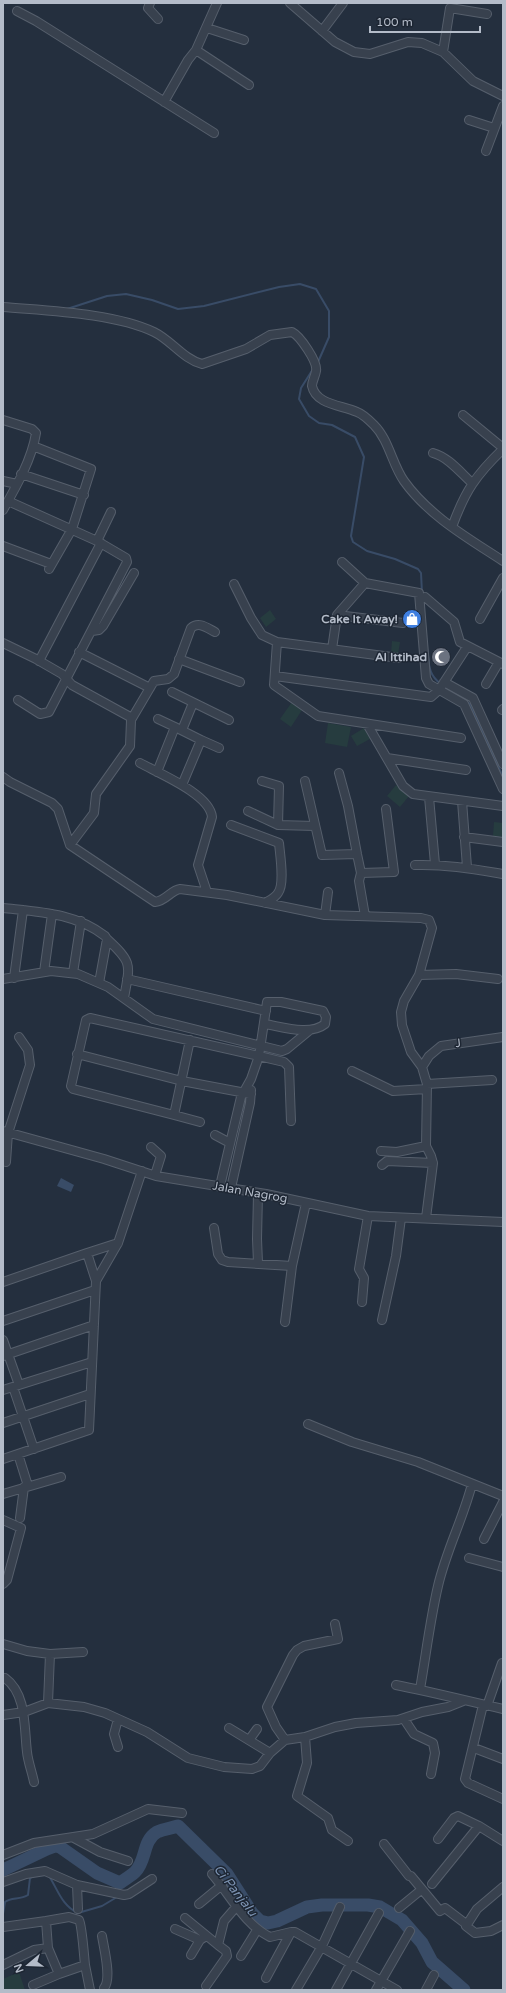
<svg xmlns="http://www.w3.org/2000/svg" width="506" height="1993" viewBox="0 0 506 1993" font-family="'Varela Round',sans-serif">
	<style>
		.green { fill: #263c3f }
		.water { fill: #394c67 }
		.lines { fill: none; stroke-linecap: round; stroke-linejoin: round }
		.stream { stroke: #394c67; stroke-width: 2 }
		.river { stroke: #394c67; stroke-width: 13 }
		.minor-casing { stroke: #565f6c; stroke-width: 10 }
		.minor { stroke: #38414e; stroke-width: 8 }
		.labels { text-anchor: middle; stroke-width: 3; stroke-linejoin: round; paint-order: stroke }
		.poi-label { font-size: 12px; font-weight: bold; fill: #b4bcc9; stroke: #1d2633; text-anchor: end }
		.street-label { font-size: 12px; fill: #b4bcc9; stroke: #1d2633 }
		.water-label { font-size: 13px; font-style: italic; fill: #7c92b1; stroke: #1d2633 }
	</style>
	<rect width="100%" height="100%" fill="#242f3e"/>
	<path class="green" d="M 270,610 L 276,619 L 266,627 L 260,618 Z
		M 392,641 L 400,642 L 398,655 L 391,654 Z
		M 292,702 L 302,710 L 291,727 L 280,719 Z
		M 328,723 L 351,727 L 347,747 L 325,743 Z
		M 364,728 L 370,739 L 357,746 L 351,736 Z
		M 396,785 L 409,796 L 400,807 L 387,796 Z
		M 494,822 L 503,823 L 503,837 L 493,836 Z
		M 19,1972 L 25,1990 L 3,1990 L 3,1979 Z"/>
	<path class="water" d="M 61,1178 L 74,1185 L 71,1192 L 57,1186 Z"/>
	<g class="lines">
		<path class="stream" d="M 67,309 L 107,296 L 126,294 L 152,300 L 178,309 L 204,306 L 279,287 L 300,284 L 316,289 L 329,311 L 329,337 L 318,362
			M 313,369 L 301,388 L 299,399 L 309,416 L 319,423 L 332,425 L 355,437 L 364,457 L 351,536 L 353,542 L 367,551 L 395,559 L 418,569 L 421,573 L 422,593
			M 428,655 C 429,668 430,676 441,684
			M 446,688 L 470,704 L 503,777
			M 49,1876 C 58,1890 62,1906 78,1913 L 102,1906 L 117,1897
			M 120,1883 L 120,1893
			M 3,1914 L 5,1902 C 11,1897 20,1900 28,1895 L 30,1878 L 34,1876"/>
		<path class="river" d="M 3,1870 L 47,1849 L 55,1846 L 60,1847 L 97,1873 L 120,1883 C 125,1879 131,1876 135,1872 C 147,1860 142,1841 157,1832 C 163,1829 172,1828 178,1826 L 227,1874 L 252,1913 L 260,1921 L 268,1923 L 277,1921 L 307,1907 L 322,1905 L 368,1905 L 380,1907 L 402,1920 L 422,1943 L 432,1962 L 464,1990"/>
		<g class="minor-casing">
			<path id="minor" d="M 150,3 L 148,8 L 158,19
				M 290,3 L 335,42 L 354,52 L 370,54 L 408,42 L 422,43 L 443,52 L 473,81 L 503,96
				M 17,11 L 36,21 L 214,133
				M 207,28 L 244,40
				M 322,31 L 343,3
				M 196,50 L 249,85
				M 443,52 L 450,8 L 487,14
				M 164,102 L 188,60 L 196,50 L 217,3
				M 469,120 L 494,128
				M 486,151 L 503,106
				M 3,307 C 48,311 114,313 154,332 C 171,340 183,359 202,364 L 246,349 L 270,335 L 292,332 C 300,336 318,362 316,371 C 315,377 312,381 312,386 C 316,405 342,405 357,412 C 363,414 369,420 374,425 C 389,440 392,464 404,481 C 429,516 468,538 503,561
				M 463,415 L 503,448
				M 3,420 L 32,429 L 36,433 C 32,459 16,487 3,510
				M 33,446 L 91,469 L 72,529 L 49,569
				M 433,453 C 448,457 460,472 472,483
				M 21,474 L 84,495
				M 3,481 L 17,484
				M 8,501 L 97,541 L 126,558 L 127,562 L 49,712 L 40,714 L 18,700
				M 452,527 C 465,491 476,475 503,449
				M 97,541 L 111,512
				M 3,546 L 51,564
				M 342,562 L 365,583
				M 365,583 L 419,593 L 426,678 L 429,684 L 464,704 L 503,789
				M 234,584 L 251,618 L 262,635 L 277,642 L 399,658
				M 425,597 L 454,622 L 460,642 L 503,664
				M 337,615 L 403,623
				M 480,619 L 503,578
				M 92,631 L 99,630 L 103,626 L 134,573
				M 277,642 L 274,685 L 318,716 L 461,738
				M 3,643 L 36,659 L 62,674 L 72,685 L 132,718
				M 332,649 L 337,615 L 365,583
				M 79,652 L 150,688
				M 179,659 L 240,682
				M 39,661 L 101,543
				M 275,676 L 431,697 L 439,690 L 467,647
				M 444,682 L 473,698 L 503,764
				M 486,684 L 499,662
				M 172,692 L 229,720
				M 502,710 L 503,709
				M 158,719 L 175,727
				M 367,724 L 403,786 L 413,794 L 503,806
				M 182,730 L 193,703
				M 201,740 L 219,748
				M 387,758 L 466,770
				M 140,763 C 158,773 210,794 212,817 L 198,865 L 207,892
				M 157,772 L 175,727 L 201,740 L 182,785
				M 339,773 L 348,806 L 357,854 L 361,873 L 359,881 L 365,916
				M 3,777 L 10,782 L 52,803 L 58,809 L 70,845 L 155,902 C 166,901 171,890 180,889 L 227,895 L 325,915 L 421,918 L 429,920 L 432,928 L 419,975 L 404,1001 L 401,1012 L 402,1025 L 411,1052 L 422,1067 L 427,1084 L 426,1146 L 431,1156 L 433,1163 L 426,1218
				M 262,781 L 279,786 L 278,825
				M 305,781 L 322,855 L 357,854
				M 429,797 L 435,864
				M 462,801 L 467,867
				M 248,811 L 278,825 L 315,826
				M 231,825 L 279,843 C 280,855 285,884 278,893 C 275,898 270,900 265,903
				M 464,837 L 503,842
				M 70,845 L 94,813 L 96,794 L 130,746 L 131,720 L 154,681 L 168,679 L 174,674 L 191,628 C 199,621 207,628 215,632
				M 415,865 C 445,864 473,869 503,874
				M 361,873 L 394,872 L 386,809
				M 3,908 C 40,912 75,913 105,936 L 107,939 L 99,983
				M 325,915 L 328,892
				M 107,939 C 133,963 130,964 124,998
				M 44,972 L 52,914
				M 73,973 L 81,921
				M 419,975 L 456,974 L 498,979
				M 14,978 L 23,910
				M 3,979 L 51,971 L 78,974 L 108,987 L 153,1019 L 282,1051 L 287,1049 L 310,1030
				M 127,979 L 266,1011
				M 190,1040 L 174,1115 L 73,1089 L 71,1086 L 86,1020 L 90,1018 L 259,1056 L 284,1062 L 289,1067 L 291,1121
				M 77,1054 L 182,1081 L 251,1094
				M 422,1067 L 429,1056 L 441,1046 L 503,1037
				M 352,1071 L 393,1091 L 427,1089
				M 427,1084 L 492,1080
				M 174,1115 L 200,1122
				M 3,1131 L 104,1159 L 156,1176 L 266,1194 L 368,1216 L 503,1222
				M 215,1135 L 230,1143
				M 151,1147 L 161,1156 L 155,1175
				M 381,1151 L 397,1152 L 426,1146
				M 6,1162 L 8,1133 L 30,1065 L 28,1050 L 19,1037
				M 382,1165 L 387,1161 L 433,1163
				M 220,1186 L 241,1097 L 251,1079 L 259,1056 L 267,1002 L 281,1002 L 323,1011 L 326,1017 L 325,1024 C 310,1036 283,1027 265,1024
				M 231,1188 L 250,1103 L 251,1090
				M 258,1194 L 257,1239 L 258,1263
				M 214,1228 L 218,1254 L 222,1260 L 228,1262 L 292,1266
				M 96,1281 L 87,1253 L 118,1243
				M 3,1282 L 87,1253
				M 362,1302 L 364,1278 L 359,1269 L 368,1216
				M 382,1320 L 396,1256 L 401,1218
				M 3,1321 L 95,1290
				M 285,1322 L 292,1266 L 306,1203
				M 3,1340 L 19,1385
				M 3,1356 L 94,1325
				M 13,1387 L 34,1449
				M 3,1390 L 92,1362
				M 3,1423 L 90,1394
				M 308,1424 L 352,1442 L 418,1462 L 503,1496
				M 18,1454 L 28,1486
				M 3,1459 L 89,1430 L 96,1281 L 118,1243 L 142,1171
				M 3,1494 L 61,1477
				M 20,1518 L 24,1487
				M 3,1520 L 21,1528 L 7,1580 L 3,1584
				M 484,1539 L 503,1502
				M 469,1558 L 503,1567
				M 3,1644 L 27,1651 L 50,1654 L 48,1703
				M 50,1654 L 83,1652
				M 5,1678 C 27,1694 24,1728 27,1752 C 28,1762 32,1772 34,1782
				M 396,1685 C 432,1692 467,1701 503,1709
				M 420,1689 C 426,1655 430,1620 438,1586 C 446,1551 463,1519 472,1484
				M 483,1705 L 465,1779 L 468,1783 L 503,1799
				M 487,1706 L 502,1663
				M 3,1715 L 24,1712 L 48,1703 L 84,1707 L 105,1713 L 147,1732 L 188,1758 L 224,1767 L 252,1769 L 260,1766 L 270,1753 L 285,1740 L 305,1737 L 335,1727 L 356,1723 L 398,1720 L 422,1712 L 448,1707 L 463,1701
				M 404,1719 L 414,1734 L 433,1743 L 435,1753 L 431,1774
				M 229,1728 L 270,1753
				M 305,1737 L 307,1763 L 297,1796 L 328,1818 L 332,1830 L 348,1841
				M 249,1740 L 257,1729
				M 285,1740 L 276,1727 L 267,1707 L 293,1655 L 297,1650 L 304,1646 L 338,1639 L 335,1624
				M 118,1747 L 114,1734 L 118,1719
				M 474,1748 L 503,1759
				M 74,1838 L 100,1852 L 128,1861
				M 438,1839 L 454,1818 L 458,1816 L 479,1826 L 503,1841
				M 384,1844 L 409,1876 L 411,1876 L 440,1911 L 445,1908 L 466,1924
				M 3,1855 L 34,1843 L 93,1834 L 148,1809 L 182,1813
				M 212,1874 C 231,1896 244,1924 270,1937 L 291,1932
				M 3,1882 L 26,1874 L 45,1871 L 77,1885 L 124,1895 L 129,1894 L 152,1879
				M 432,1884 L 479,1826
				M 77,1885 L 78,1909
				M 503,1887 L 477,1909 L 466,1926 L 475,1933 L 491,1931 L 503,1925
				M 199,1904 L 222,1885
				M 399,1908 L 421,1890
				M 185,1918 L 218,1945
				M 46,1921 L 69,1917 L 79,1920 C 82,1925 84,1956 85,1965 L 59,1974
				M 3,1927 L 46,1921 L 48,1948
				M 175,1929 L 200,1940 L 206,1936
				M 102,1936 C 104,1949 112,1979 104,1988
				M 191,1955 L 200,1940
				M 241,1956 L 257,1930
				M 3,1965 L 34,1950 L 48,1948 L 59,1974 L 33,1985
				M 85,1965 L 90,1990
				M 266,1978 L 291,1932 L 295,1932 L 397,1990
				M 206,1986 L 227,1956 L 226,1951 L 218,1945 L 224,1921 L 237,1906
				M 296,1990 L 322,1946 L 340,1907
				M 336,1990 L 379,1913
				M 376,1990 L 410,1931
				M 426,1990 L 434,1975"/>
		</g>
		<use href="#minor" class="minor"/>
	</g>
	<defs>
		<g id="shop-disc" transform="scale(1)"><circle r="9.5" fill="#3f7fe0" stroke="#1d2633"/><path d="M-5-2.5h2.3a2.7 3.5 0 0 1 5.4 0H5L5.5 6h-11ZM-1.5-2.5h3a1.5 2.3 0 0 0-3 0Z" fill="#fff"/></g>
		<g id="mosque-disc" transform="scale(1)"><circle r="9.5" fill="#6b7280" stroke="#1d2633"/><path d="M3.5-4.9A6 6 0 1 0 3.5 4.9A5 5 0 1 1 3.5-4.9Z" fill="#fff"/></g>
	</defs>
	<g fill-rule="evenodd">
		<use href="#shop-disc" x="412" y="619"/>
		<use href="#mosque-disc" x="441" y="657"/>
	</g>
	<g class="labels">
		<g class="poi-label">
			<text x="398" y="623">Cake It Away!</text>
			<text x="427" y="661">Al Ittihad</text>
		</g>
		<g class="street-label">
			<text transform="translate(458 1043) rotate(-7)" y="4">J</text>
			<text transform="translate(250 1192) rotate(10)" y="4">Jalan Nagrog</text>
		</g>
		<g class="water-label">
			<text transform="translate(236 1890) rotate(52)" y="5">Ci Panjalu</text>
		</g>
	</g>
	<rect width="506" height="1993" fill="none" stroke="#b4bcc9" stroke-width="8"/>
	<g transform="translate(28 1965) rotate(251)" stroke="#1d2633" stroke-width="3" paint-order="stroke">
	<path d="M0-3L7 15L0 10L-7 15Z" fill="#b4bcc9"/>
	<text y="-6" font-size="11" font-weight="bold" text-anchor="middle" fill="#b4bcc9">N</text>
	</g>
	<path d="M370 26v6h110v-6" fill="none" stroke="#b4bcc9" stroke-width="2"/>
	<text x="376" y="26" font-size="12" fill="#b4bcc9" stroke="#1d2633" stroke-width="3" paint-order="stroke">100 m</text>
</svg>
